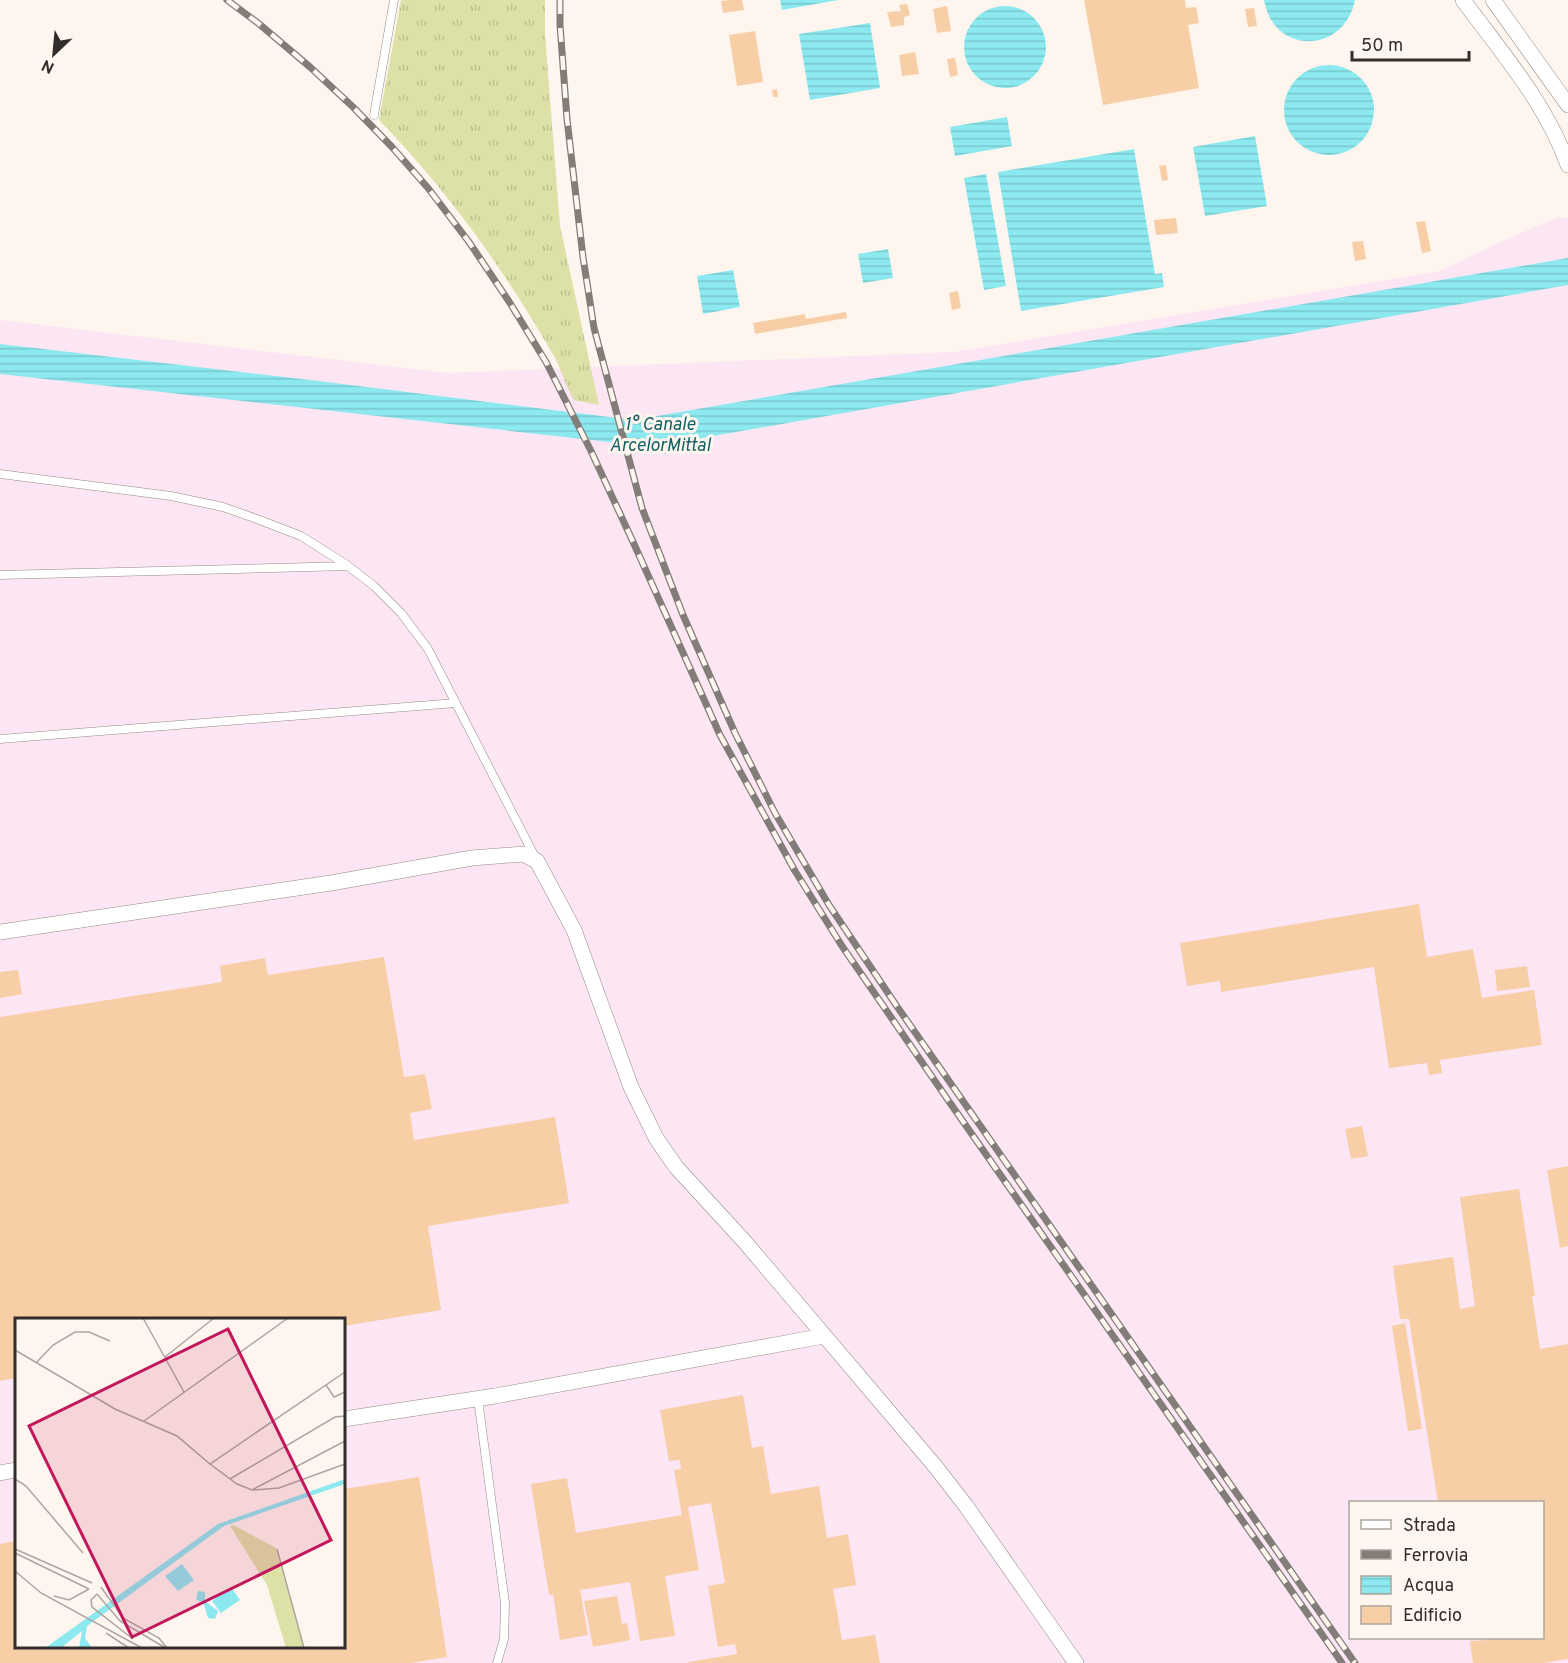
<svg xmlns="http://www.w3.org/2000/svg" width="1568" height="1663" viewBox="0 0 1568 1663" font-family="Overpass,sans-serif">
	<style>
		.industrial { fill: #fce6f4; fill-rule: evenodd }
		.grass { fill: url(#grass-tufts) }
		.water { fill: url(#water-rules) }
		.building { fill: #f8cea6 }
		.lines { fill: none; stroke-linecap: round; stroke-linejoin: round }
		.lane-casing { stroke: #938a82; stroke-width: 9 }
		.street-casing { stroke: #938a82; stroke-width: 16 }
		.lane { stroke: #fff; stroke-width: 8 }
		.street { stroke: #fff; stroke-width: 15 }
		.rail-casing { stroke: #827d78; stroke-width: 7 }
		.rail { stroke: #fef6ee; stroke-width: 4.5; stroke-dasharray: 14; stroke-linecap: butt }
		.labels { text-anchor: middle; stroke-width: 6; stroke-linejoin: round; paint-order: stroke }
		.water-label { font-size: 18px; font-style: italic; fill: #116065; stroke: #fef6ee }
		.inset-road { fill: none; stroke: #aca6a0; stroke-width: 1.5 }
		.view { fill: #c2185b; fill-opacity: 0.15; stroke: #c2185b; stroke-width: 3 }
		.inset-edge { fill: none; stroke: #312d2a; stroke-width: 3 }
	</style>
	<defs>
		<pattern id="grass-tufts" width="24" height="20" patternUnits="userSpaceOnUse" patternTransform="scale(1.5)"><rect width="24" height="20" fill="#dde1a8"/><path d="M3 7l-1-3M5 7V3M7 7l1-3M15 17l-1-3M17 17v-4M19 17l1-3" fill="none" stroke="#bec191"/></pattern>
		<pattern id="water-rules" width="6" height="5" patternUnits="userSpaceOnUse" patternTransform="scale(1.5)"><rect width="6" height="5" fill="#8ce9ef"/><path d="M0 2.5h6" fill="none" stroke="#79c8cd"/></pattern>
	</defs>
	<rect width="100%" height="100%" fill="#fef6ee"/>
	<path class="industrial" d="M 1559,217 L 1568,218 L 1568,1663 L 0,1663 L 0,320 L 448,373 L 953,352 L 1440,271 L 1511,237 ZM 16,1320 L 344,1320 L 344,1646 L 16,1646 ZM 1350,1502 L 1542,1502 L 1542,1638 L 1350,1638 Z"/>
	<path class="grass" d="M 401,0 L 545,0 L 545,34 L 560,226 L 599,405 L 574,400 C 566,387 562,372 555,358 C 506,272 448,191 379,120 Z"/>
	<path class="water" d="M 780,0 L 838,0 L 782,10 Z
		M 1264,0 L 1355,0 C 1344,55 1273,55 1264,0 Z
		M964 47a41 41 0 1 1 82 0a41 41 0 1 1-82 0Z
		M 870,23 L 880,88 L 810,100 L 799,34 Z
		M1284 110a45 45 0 1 1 90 0a45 45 0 1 1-90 0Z
		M 1007,117 L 1012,146 L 955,156 L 950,127 Z
		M 1255,136 L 1267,206 L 1205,216 L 1193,147 Z
		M 1134,149 L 1155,274 L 1162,273 L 1164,287 L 1021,311 L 998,172 Z
		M 986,174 L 1006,286 L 984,290 L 964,178 Z
		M 888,249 L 893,278 L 863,283 L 858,254 Z
		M 1568,258 L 1568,285 L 702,438 L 676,446 L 666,454 L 610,442 L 0,374 L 0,344 L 310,380 L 634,420 Z
		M 733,270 L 740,307 L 703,314 L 697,276 Z"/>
	<path class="building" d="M 729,0 L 742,0 L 744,10 L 723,13 L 721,1 Z
		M 1084,0 L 1185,0 L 1186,8 L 1196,7 L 1199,23 L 1188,25 L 1199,88 L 1103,105 Z
		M 907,4 L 910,15 L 904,17 L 904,25 L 891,27 L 887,12 L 901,11 L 899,5 Z
		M 947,6 L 951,31 L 937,33 L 933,9 Z
		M 1254,8 L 1257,26 L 1248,27 L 1245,9 Z
		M 755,31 L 763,82 L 737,86 L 729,35 Z
		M 915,52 L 919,74 L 902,76 L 899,55 Z
		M 955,58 L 958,75 L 950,77 L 947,59 Z
		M 777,89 L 778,97 L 773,97 L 772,90 Z
		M 1166,165 L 1168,180 L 1162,181 L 1159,166 Z
		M 1176,218 L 1178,233 L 1156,235 L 1154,220 Z
		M 1425,221 L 1431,251 L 1422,253 L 1416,222 Z
		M 1363,241 L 1366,259 L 1355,261 L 1352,242 Z
		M 958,291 L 961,308 L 952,310 L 949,293 Z
		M 846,312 L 847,318 L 755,334 L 753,323 L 805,314 L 806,319 Z
		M 1419,904 L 1427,957 L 1473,949 L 1482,998 L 1534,990 L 1542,1045 L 1440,1060 L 1442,1073 L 1429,1075 L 1427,1063 L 1389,1068 L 1374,967 L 1221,992 L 1220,981 L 1187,986 L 1180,943 Z
		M 384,957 L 404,1077 L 425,1074 L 432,1109 L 410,1113 L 414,1140 L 555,1117 L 569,1203 L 428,1226 L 441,1310 L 344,1326 L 344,1320 L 16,1320 L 16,1378 L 0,1381 L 0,1017 L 222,982 L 220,966 L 265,958 L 268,975 Z
		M 1527,966 L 1530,987 L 1497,991 L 1495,970 Z
		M 18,970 L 22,994 L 0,998 L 0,972 Z
		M 1362,1126 L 1368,1156 L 1351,1159 L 1345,1129 Z
		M 1568,1166 L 1568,1246 L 1560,1248 L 1547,1170 Z
		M 1519,1189 L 1535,1296 L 1532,1296 L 1540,1349 L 1568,1344 L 1568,1659 L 1543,1663 L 1473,1663 L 1470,1641 L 1488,1640 L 1487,1638 L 1542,1638 L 1542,1502 L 1438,1502 L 1409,1319 L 1400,1319 L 1393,1266 L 1453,1257 L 1460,1309 L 1475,1306 L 1460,1197 Z
		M 1405,1323 L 1422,1429 L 1408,1431 L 1392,1326 Z
		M 743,1395 L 752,1448 L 763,1446 L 771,1494 L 819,1486 L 827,1538 L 848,1534 L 856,1585 L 833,1589 L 842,1640 L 875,1635 L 880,1663 L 688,1663 L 688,1662 L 737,1654 L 735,1644 L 718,1647 L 708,1586 L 725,1583 L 711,1503 L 688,1507 L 699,1570 L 665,1576 L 675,1636 L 640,1641 L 630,1582 L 580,1590 L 588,1635 L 560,1640 L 553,1594 L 549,1595 L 531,1484 L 567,1478 L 576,1533 L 682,1515 L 674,1470 L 681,1469 L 680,1460 L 669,1461 L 660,1410 Z
		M 419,1477 L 447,1657 L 411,1663 L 0,1663 L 0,1544 L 16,1541 L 16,1646 L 344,1646 L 344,1489 Z
		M 617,1596 L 622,1624 L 627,1623 L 630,1640 L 593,1647 L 584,1601 Z"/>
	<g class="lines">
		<g class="lane-casing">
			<path id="lane" d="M 374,115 L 394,0
				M 0,474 L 171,496 L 223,507 L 257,519 L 301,536 L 347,565
				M 0,575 L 348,566 L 374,586 L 401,613 L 428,649 L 535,857
				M 0,739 L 456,703
				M 478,1399 L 505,1603 L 504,1639 L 497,1663"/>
		</g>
		<g class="street-casing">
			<path id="street" d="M 1463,0 C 1501,52 1546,103 1568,165
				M 1493,0 L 1568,105
				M 0,932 L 331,883 L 472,858 L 523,854 L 537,861 L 574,930 L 631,1087 L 656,1138 L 676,1167 L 744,1241 L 935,1466 L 966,1506 L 1076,1663
				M 344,1419 L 495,1396 L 824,1336
				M 0,1473 L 16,1470"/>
		</g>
		<use href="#lane" class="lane"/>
		<use href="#street" class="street"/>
		<g class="rail-casing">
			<path id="rail" d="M 227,0 L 258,23 L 310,67 L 353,107 L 392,147 L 428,188 L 469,242 L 510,303 L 546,362 L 591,451 L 634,544 L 720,735 L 795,871 L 842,946 L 948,1100 L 1342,1663
				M 560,0 L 560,25 L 567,119 L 583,257 L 594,328 L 642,508 L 683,615 L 735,733 L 775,813 L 829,905 L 896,1005 L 1355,1663"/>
		</g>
		<use href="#rail" class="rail"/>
	</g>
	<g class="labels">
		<g class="water-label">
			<text x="660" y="430">1° Canale<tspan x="660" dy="21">ArcelorMittal</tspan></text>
		</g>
	</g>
	<g transform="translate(15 1318)">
		<rect width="330" height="330" fill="#fef6ee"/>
		<path d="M 218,207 L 261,230 L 289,330 L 271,330 L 252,267 L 215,208 Z" fill="#dde1a8"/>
		<path d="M 330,161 L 330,166 L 209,208 L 72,308 L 70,320 L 77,330 L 64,330 L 67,313 L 46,330 L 30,330 L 203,206 ZM 167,246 L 179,262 L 163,273 L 150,258 ZM 216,269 L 225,282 L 206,295 L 197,283 ZM 183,273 L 190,274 L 190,283 L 203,293 L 200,301 L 193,300 L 188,284 L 181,282 Z" fill="#8ce9ef"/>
		<path class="inset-road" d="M 128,0 L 169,74M 0,32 L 100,91 L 162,118 L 195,146 L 330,54M 150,39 L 199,0M 21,45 L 38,27 L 60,14 L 74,14 L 95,23M 311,67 L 319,79 L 330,74M 129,103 L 273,0M 195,146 L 222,166 L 237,172 L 330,123M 0,161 L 11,168 L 68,235M 215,161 L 320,99 L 330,98M 238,172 L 264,170 L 330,146M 0,231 L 77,265M 262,231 L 289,330M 0,235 L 74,271M 0,253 L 26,275 L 127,330M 86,269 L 108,300 L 144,320 L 152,330M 82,276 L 105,303 L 149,329M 82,276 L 76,282 L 77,289 L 118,321M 39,278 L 54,282 L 74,271M 91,315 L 114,330"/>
		<path class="view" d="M 213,11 L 316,222 L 117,319 L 14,108 Z"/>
		<rect width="330" height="330" class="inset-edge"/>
	</g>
	<rect x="1349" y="1501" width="195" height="138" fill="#fef6ee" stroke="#aca6a0" stroke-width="1.5"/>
	<rect x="1361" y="1520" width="30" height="9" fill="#ffffff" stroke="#aca6a0" stroke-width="1.5"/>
	<text x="1403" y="1531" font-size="18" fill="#312d2a">Strada</text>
	<rect x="1361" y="1550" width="30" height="9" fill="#827d78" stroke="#aca6a0" stroke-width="1.5"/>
	<text x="1403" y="1561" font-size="18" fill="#312d2a">Ferrovia</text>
	<rect x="1361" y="1576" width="30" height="18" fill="url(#water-rules)" stroke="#aca6a0" stroke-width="1.5"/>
	<text x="1403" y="1591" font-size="18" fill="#312d2a">Acqua</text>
	<rect x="1361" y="1606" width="30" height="18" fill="#f8cea6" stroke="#aca6a0" stroke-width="1.5"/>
	<text x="1403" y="1621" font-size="18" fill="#312d2a">Edificio</text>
	<g transform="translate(54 54) rotate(206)" stroke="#fef6ee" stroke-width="4.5" paint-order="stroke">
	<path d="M0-4.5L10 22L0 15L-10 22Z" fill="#312d2a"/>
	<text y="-9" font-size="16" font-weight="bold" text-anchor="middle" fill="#312d2a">N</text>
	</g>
	<path d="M1352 51v9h117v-9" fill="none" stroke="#312d2a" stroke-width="3"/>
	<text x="1361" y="51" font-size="18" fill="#312d2a" stroke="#fef6ee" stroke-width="4.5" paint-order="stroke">50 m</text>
</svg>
